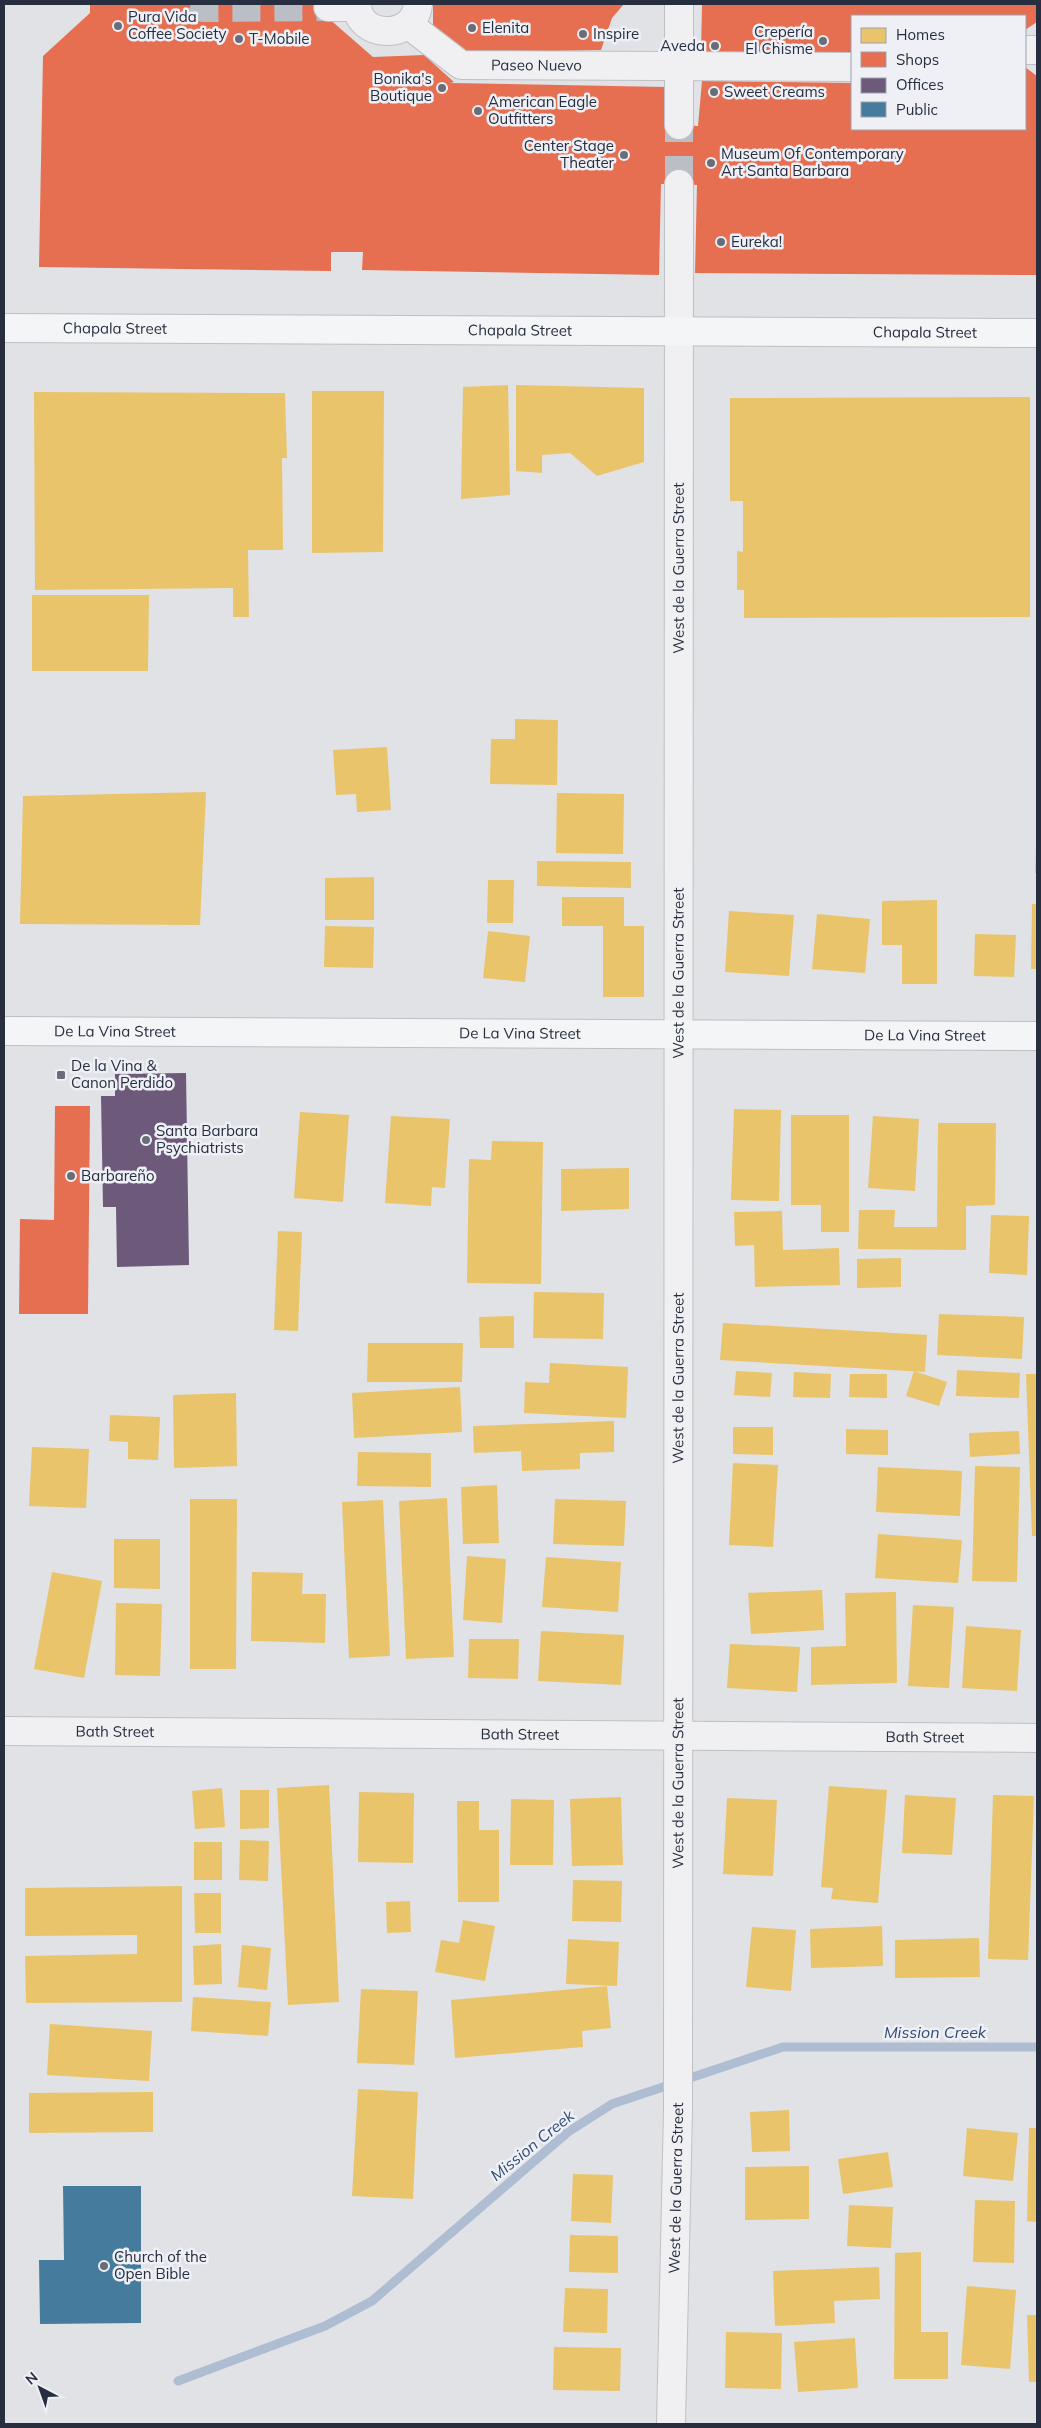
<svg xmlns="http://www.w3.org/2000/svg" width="1041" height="2428" viewBox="0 0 1041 2428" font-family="Mulish,sans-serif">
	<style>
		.homes { fill: #e9c46a }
		.shops { fill: #e76f51 }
		.offices { fill: #6d597a }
		.public { fill: #457b9d }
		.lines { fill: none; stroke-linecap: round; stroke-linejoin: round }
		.stream { stroke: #aebdd2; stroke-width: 9 }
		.minor-tunnel { stroke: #bbbec5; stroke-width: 28; stroke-dasharray: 28 14; stroke-linecap: butt }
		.minor-casing { stroke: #bec0c4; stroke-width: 30 }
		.major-casing { stroke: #bcbfc4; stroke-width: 30 }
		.minor { stroke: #f0f0f2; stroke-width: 28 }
		.major { stroke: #f4f5f6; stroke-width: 28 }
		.poi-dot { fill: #686d79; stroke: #eef0f6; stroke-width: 2 }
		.labels { text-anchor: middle; stroke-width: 5; stroke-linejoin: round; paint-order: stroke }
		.poi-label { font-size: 15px; fill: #272e3f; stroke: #eef0f6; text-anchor: start }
		.street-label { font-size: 15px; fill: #272e3f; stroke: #eef0f6 }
		.water-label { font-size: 16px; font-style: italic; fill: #314b73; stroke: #eef0f6 }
	</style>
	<rect width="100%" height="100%" fill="#e0e2e6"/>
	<path class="homes" d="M 508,385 L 510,495 L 461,499 L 463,387 Z
		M 516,385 L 644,388 L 644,462 L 597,476 L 570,453 L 542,455 L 542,473 L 516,471 Z
		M 312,391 L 384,391 L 383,552 L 312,553 Z
		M 34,392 L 285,393 L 287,458 L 282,458 L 283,550 L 248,550 L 249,617 L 233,617 L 233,588 L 35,590 Z
		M 1030,397 L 1030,617 L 744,618 L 744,590 L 737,590 L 737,551 L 743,552 L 743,501 L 730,501 L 730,398 Z
		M 32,595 L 149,595 L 148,671 L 32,671 Z
		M 515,719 L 558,720 L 557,785 L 490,784 L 491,739 L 515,739 Z
		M 387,747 L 391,810 L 357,812 L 356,794 L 336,795 L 333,750 Z
		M 206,792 L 200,925 L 20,924 L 23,796 Z
		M 557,793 L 624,794 L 623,854 L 556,853 Z
		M 1036,847 L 1037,847 L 1037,873 L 1035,873 Z
		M 537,861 L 631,862 L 631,888 L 537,886 Z
		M 374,877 L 374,920 L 325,920 L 325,878 Z
		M 488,880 L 514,880 L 513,923 L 487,923 Z
		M 562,897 L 624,897 L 624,926 L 644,926 L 644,997 L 603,997 L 603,926 L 562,926 Z
		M 937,900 L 937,984 L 902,984 L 902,945 L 882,945 L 882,901 Z
		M 1032,904 L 1037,904 L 1037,969 L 1031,969 Z
		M 729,911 L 794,915 L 789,976 L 725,972 Z
		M 817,914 L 870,919 L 865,973 L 812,969 Z
		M 325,926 L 374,927 L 373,968 L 324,967 Z
		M 488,931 L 530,936 L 525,982 L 483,978 Z
		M 975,934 L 1016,935 L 1014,977 L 974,976 Z
		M 734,1109 L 781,1110 L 779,1201 L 731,1200 Z
		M 300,1112 L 349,1115 L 343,1202 L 294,1198 Z
		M 791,1115 L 849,1115 L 849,1232 L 821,1232 L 821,1205 L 791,1205 Z
		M 391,1116 L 450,1119 L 445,1188 L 432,1187 L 431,1206 L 385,1203 Z
		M 873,1116 L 919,1119 L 915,1191 L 868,1188 Z
		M 938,1123 L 996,1123 L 995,1205 L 966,1206 L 966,1250 L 858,1249 L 859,1210 L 895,1210 L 894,1227 L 937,1227 Z
		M 492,1141 L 543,1142 L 541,1284 L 467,1283 L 469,1159 L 491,1160 Z
		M 629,1168 L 629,1209 L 561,1211 L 561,1169 Z
		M 782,1211 L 783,1250 L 839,1248 L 840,1285 L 755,1287 L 754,1245 L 735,1246 L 734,1212 Z
		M 991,1215 L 1029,1216 L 1027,1275 L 989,1273 Z
		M 278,1231 L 302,1232 L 298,1331 L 274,1330 Z
		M 901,1258 L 901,1287 L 857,1288 L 857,1259 Z
		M 534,1292 L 604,1293 L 603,1339 L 533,1338 Z
		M 939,1314 L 1024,1317 L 1022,1359 L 937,1355 Z
		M 514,1316 L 514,1348 L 480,1348 L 479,1317 Z
		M 723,1323 L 927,1335 L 925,1372 L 720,1360 Z
		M 368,1343 L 463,1343 L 462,1382 L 367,1382 Z
		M 550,1363 L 628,1367 L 626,1418 L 524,1413 L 525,1382 L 549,1383 Z
		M 957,1370 L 1020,1373 L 1019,1398 L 956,1396 Z
		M 736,1371 L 772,1373 L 770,1397 L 734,1395 Z
		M 914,1371 L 947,1382 L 939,1406 L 906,1396 Z
		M 794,1372 L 831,1374 L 830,1398 L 793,1397 Z
		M 850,1374 L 887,1374 L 887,1398 L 849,1397 Z
		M 1026,1374 L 1037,1374 L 1037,1536 L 1032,1536 Z
		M 460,1387 L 462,1432 L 354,1438 L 352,1393 Z
		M 236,1393 L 237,1466 L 174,1468 L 173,1395 Z
		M 110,1415 L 160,1417 L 158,1460 L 128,1459 L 128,1442 L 109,1441 Z
		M 614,1421 L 614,1452 L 580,1453 L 580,1469 L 522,1471 L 521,1451 L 474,1453 L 473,1426 Z
		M 733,1427 L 773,1427 L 773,1455 L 733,1454 Z
		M 846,1429 L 888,1430 L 888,1455 L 846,1454 Z
		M 1019,1431 L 1020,1454 L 970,1457 L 969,1433 Z
		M 32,1447 L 89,1449 L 86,1508 L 29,1506 Z
		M 358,1452 L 431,1453 L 431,1487 L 357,1486 Z
		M 733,1463 L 778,1465 L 773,1547 L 729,1545 Z
		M 975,1466 L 1020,1467 L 1017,1582 L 972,1581 Z
		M 878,1467 L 962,1471 L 960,1516 L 876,1512 Z
		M 497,1485 L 499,1543 L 463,1544 L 461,1487 Z
		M 447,1498 L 454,1657 L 406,1659 L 399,1501 Z
		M 190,1499 L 237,1499 L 236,1669 L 190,1669 Z
		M 555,1499 L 626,1501 L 624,1546 L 553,1544 Z
		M 383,1500 L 390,1656 L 349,1658 L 342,1502 Z
		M 878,1534 L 962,1540 L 958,1583 L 875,1578 Z
		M 114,1539 L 160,1539 L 160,1589 L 114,1588 Z
		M 467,1556 L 506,1559 L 502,1623 L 463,1620 Z
		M 546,1557 L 621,1562 L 618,1612 L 542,1607 Z
		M 52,1572 L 102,1581 L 84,1678 L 34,1669 Z
		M 252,1572 L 303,1573 L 302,1594 L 326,1594 L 325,1643 L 251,1641 Z
		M 822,1590 L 824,1630 L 751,1634 L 748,1593 Z
		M 896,1592 L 897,1683 L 811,1685 L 811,1647 L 846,1646 L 845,1593 Z
		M 116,1603 L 162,1604 L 160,1676 L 115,1675 Z
		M 913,1605 L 954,1607 L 949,1688 L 908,1686 Z
		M 966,1626 L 1021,1630 L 1017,1691 L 962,1688 Z
		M 541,1631 L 624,1635 L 621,1685 L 538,1681 Z
		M 469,1639 L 519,1639 L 518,1679 L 468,1678 Z
		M 730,1644 L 800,1647 L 797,1692 L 727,1688 Z
		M 329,1785 L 339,2002 L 288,2005 L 277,1788 Z
		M 829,1786 L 887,1790 L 878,1903 L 831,1899 L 833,1888 L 821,1887 Z
		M 222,1788 L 225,1827 L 195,1829 L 192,1791 Z
		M 240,1790 L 269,1790 L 269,1828 L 240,1829 Z
		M 359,1792 L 414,1793 L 413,1863 L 358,1862 Z
		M 905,1795 L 956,1798 L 952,1855 L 902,1853 Z
		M 993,1795 L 1034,1796 L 1028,1960 L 988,1959 Z
		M 621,1797 L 623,1865 L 572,1866 L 570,1799 Z
		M 727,1798 L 777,1800 L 773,1876 L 723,1874 Z
		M 511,1799 L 554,1800 L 553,1865 L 510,1865 Z
		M 457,1801 L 479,1801 L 479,1830 L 499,1830 L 499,1902 L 458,1902 Z
		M 240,1840 L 269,1841 L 268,1881 L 239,1880 Z
		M 194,1842 L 222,1842 L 222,1880 L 194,1880 Z
		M 573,1880 L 622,1881 L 621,1922 L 572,1921 Z
		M 182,1886 L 182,2002 L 26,2003 L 25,1956 L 137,1954 L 137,1935 L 25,1936 L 25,1888 Z
		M 194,1893 L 221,1893 L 221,1933 L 195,1933 Z
		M 410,1901 L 411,1932 L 387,1933 L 386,1902 Z
		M 463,1920 L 495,1926 L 485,1981 L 435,1972 L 441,1940 L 459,1943 Z
		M 882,1926 L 883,1966 L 811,1968 L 810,1929 Z
		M 752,1927 L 796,1930 L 791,1991 L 746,1987 Z
		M 979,1938 L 980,1977 L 895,1978 L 895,1940 Z
		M 568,1939 L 619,1942 L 617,1986 L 566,1984 Z
		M 221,1944 L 222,1984 L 194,1985 L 193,1946 Z
		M 242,1945 L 271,1948 L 267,1990 L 238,1987 Z
		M 607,1986 L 611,2028 L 582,2031 L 583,2047 L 455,2058 L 451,2000 Z
		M 361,1989 L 418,1991 L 414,2065 L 357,2063 Z
		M 193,1997 L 271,2002 L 268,2036 L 191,2031 Z
		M 50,2024 L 152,2031 L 149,2081 L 47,2075 Z
		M 358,2089 L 418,2092 L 413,2199 L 352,2196 Z
		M 153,2092 L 153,2132 L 29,2133 L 29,2093 Z
		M 789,2110 L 790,2151 L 752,2152 L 750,2112 Z
		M 967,2128 L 1018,2133 L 1013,2181 L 963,2176 Z
		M 1029,2128 L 1037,2128 L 1037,2222 L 1027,2221 Z
		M 888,2152 L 893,2187 L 843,2194 L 838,2159 Z
		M 809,2166 L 809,2219 L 745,2220 L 745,2167 Z
		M 573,2174 L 613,2175 L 611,2223 L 571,2221 Z
		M 975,2200 L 1015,2201 L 1014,2263 L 973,2262 Z
		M 849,2205 L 893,2207 L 891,2248 L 847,2246 Z
		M 570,2235 L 618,2236 L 618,2273 L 569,2272 Z
		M 921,2252 L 921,2332 L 948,2332 L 948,2379 L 894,2379 L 895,2253 Z
		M 879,2267 L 880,2299 L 834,2301 L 835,2323 L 775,2326 L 773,2271 Z
		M 967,2286 L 1016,2290 L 1010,2369 L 961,2365 Z
		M 565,2288 L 608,2289 L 607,2333 L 563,2332 Z
		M 1027,2315 L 1037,2315 L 1037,2382 L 1029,2382 Z
		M 726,2332 L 782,2333 L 781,2389 L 725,2388 Z
		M 855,2338 L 858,2388 L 798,2392 L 794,2342 Z
		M 554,2347 L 621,2348 L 620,2391 L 553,2390 Z"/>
	<path class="shops" d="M 90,4 L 328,4 L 327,17 L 373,57 L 424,55 L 454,82 L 450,83 L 666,87 L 679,125 L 698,126 L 702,81 L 852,83 L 852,129 L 1025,129 L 1025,67 L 1037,76 L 1037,275 L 695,273 L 697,185 L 679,184 L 661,184 L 659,275 L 362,270 L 363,252 L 331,252 L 331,271 L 39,267 L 43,56 L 90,13 Z
		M 433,4 L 624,4 L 612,18 L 601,50 L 467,53 L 433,26 Z
		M 702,4 L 1037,4 L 1037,22 L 1025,30 L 1025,16 L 852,16 L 852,55 L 701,53 Z
		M 55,1106 L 90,1106 L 88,1314 L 19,1314 L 20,1219 L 54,1220 Z"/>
	<path class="offices" d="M 186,1073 L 189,1265 L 117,1267 L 116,1207 L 103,1207 L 101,1096 L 115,1096 L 115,1074 Z"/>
	<path class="public" d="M 63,2186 L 141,2186 L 141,2323 L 40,2324 L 39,2260 L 64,2260 Z"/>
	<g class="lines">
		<path class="stream" d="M 178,2381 L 325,2326 L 372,2301 L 568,2132 L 612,2104 L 783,2047 L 1037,2047"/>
		<path class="minor-tunnel" d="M 191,4 L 203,8 L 328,7
			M 679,184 L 679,125"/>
		<g class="minor-casing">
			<g id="minor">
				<path d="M 357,4 C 357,39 415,41 418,4"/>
				<path d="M 328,7 L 357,7"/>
				<path id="s1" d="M 409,25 L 461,65 L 852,67"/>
				<path d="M 1025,50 L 1037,50"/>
				<path d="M 679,125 L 679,4"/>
				<path id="s2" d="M 4,1731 L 1037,1738"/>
				<path id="s3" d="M 671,2424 L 678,2111 L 679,184"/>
			</g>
		</g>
		<g class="major-casing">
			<g id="major">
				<path id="s4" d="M 4,328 L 1037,333"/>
				<path id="s5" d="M 4,1031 L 1037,1036"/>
			</g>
		</g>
		<use href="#minor" class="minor"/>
		<use href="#major" class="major"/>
	</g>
	<g class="poi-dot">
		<circle cx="118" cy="26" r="5"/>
		<circle cx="472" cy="28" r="5"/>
		<circle cx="583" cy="34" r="5"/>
		<circle cx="239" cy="39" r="5"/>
		<circle cx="823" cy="41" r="5"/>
		<circle cx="715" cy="46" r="5"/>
		<circle cx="442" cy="88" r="5"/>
		<circle cx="714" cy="92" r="5"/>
		<circle cx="478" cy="111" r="5"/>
		<circle cx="624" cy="155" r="5"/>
		<circle cx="711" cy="163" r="5"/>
		<circle cx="721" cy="242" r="5"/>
		<rect x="56" y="1070" width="10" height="10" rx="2.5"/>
		<circle cx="146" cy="1140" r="5"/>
		<circle cx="71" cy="1176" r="5"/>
		<circle cx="104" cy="2266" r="5"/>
	</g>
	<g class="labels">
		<g class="poi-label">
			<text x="128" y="22">Pura Vida<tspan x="128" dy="17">Coffee Society</tspan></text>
			<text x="482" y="33">Elenita</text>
			<text x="813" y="37" text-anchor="end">Crepería<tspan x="813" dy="17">El Chisme</tspan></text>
			<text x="593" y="39">Inspire</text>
			<text x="249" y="44">T-Mobile</text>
			<text x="705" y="51" text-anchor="end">Aveda</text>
			<text x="432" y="84" text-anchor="end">Bonika's<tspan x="432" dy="17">Boutique</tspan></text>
			<text x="724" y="97">Sweet Creams</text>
			<text x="488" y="107">American Eagle<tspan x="488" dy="17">Outfitters</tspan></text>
			<text x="614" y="151" text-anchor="end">Center Stage<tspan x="614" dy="17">Theater</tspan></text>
			<text x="721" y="159">Museum Of Contemporary<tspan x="721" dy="17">Art Santa Barbara</tspan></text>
			<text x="731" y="247">Eureka!</text>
			<text x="71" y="1071">De la Vina &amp;<tspan x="71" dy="17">Canon Perdido</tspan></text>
			<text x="156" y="1136">Santa Barbara<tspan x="156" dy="17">Psychiatrists</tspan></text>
			<text x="81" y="1181">Barbareño</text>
			<text x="114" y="2262">Church of the<tspan x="114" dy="17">Open Bible</tspan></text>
		</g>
		<g class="street-label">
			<text dy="5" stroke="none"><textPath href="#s1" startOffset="141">Paseo Nuevo</textPath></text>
			<text dy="5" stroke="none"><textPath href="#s4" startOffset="111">Chapala Street</textPath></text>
			<text dy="5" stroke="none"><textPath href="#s4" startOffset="516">Chapala Street</textPath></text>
			<text dy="5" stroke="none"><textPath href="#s4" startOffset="921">Chapala Street</textPath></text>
			<text dy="5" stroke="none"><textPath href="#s3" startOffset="1856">West de la Guerra Street</textPath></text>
			<text dy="5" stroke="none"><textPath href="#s3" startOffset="1451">West de la Guerra Street</textPath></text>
			<text dy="5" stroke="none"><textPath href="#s5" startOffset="111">De La Vina Street</textPath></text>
			<text dy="5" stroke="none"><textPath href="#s5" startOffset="516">De La Vina Street</textPath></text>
			<text dy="5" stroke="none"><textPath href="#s5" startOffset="921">De La Vina Street</textPath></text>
			<text dy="5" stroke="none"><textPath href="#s3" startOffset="1046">West de la Guerra Street</textPath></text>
			<text dy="5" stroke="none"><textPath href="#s2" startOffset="111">Bath Street</textPath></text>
			<text dy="5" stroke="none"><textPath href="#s2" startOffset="516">Bath Street</textPath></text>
			<text dy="5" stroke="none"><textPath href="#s2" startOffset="921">Bath Street</textPath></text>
			<text dy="5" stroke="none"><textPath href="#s3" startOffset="641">West de la Guerra Street</textPath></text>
			<text dy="5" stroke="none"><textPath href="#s3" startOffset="236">West de la Guerra Street</textPath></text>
		</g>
		<g class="water-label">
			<text x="935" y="2038">Mission Creek</text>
			<text transform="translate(532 2145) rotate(-39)" y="6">Mission Creek</text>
		</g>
	</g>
	<rect width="1041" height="2428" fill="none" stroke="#272e3f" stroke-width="10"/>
	<rect x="851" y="15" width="175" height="115" fill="#eef0f6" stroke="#9ea2ad"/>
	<rect x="861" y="28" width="25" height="15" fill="#e9c46a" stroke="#9ea2ad"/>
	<text x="896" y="40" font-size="15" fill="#272e3f">Homes</text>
	<rect x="861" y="52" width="25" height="15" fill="#e76f51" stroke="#9ea2ad"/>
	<text x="896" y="65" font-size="15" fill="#272e3f">Shops</text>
	<rect x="861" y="78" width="25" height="15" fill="#6d597a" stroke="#9ea2ad"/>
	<text x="896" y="90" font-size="15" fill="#272e3f">Offices</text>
	<rect x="861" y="102" width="25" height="15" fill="#457b9d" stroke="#9ea2ad"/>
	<text x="896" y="115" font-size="15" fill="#272e3f">Public</text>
	<g transform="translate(40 2388) rotate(319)" stroke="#eef0f6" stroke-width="4" paint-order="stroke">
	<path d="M0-4L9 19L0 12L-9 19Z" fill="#272e3f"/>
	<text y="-8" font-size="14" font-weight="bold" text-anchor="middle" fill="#272e3f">N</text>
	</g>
</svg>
